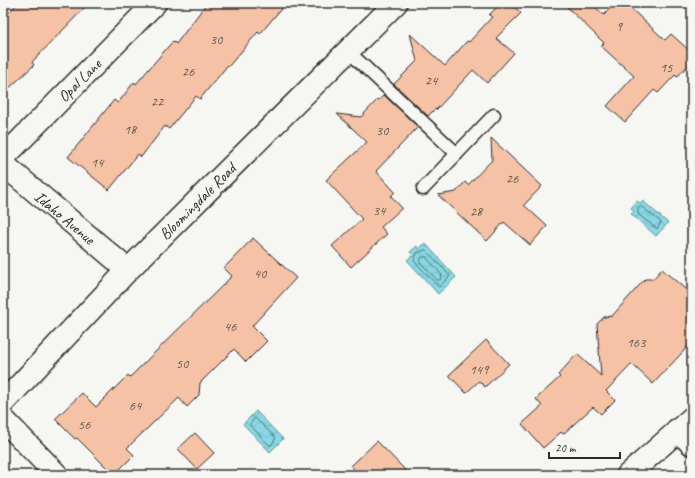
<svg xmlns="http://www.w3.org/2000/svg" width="695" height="478" viewBox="0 0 695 478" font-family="Caveat,sans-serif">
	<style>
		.water { fill: url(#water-waves); stroke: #63939a }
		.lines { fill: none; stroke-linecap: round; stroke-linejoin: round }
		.shore { stroke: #507075; stroke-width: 1 }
		.building { fill: #f5c2a6; stroke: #2b2b2b }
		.service-casing { stroke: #2b2b2b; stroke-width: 15 }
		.minor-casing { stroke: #2b2b2b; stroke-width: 25 }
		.tertiary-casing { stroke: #2b2b2b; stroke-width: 25 }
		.service { stroke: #f6f6f2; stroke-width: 12 }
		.minor { stroke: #f6f6f2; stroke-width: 22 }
		.tertiary { stroke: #f6f6f2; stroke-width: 22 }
		.labels { text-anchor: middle; stroke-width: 3; stroke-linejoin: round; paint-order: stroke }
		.number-label { font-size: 14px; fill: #5e514a }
		.street-label { font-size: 16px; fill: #2b2b2b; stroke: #f6f6f2 }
	</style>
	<defs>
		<pattern id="water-waves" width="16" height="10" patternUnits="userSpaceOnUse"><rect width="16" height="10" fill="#88d8e4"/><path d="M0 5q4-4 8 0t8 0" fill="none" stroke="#76bac4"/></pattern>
	</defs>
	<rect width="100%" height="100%" fill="#f6f6f2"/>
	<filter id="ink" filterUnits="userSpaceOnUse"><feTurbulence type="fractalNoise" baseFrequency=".025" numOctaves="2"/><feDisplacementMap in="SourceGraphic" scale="8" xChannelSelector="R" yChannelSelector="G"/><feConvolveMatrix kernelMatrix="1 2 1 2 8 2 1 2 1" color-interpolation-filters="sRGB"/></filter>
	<g filter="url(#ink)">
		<path class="water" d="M 637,201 L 640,203 L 643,201 L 668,223 L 656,236 L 631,214 L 634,211 L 631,208 Z
			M 425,243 L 456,277 L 438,294 L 407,260 L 413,255 L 410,252 L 417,246 L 419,249 Z
			M 256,411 L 283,439 L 270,452 L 243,424 Z"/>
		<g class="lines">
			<path class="shore" d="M 642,207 L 661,222 L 657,229 L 638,214 L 638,208 Z
				M 426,250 L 450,276 L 439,287 L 414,261 L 417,253 Z
				M 422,257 L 426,257 L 442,275 L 440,280 L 437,280 L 420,262 Z
				M 255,418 L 276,438 L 271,445 L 269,445 L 250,425 Z"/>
		</g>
		<path class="building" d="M 18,3 L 89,3 L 32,62 L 34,65 L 3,94 L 3,18 Z
			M 207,3 L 286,3 L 260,34 L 258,32 L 228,67 L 227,66 L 200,99 L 196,96 L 169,129 L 165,126 L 141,157 L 138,154 L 109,190 L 68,157 L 114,100 L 118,103 L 134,82 L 136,84 L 173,41 L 176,44 Z
			M 501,3 L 510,3 L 521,13 L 496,38 L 514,53 L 487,83 L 473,70 L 436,110 L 435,109 L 428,116 L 394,84 L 417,61 L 410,34 L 445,66 L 467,41 L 469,42 L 492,17 L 489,15 Z
			M 563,3 L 591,3 L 604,15 L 615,3 L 625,3 L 665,40 L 671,34 L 692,53 L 692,61 L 677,77 L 675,75 L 658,93 L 654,90 L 625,122 L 607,106 L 634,76 L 601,46 L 604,43 Z
			M 384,95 L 418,127 L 376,171 L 395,192 L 391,196 L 402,208 L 381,227 L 387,234 L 351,267 L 332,246 L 362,219 L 326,180 L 367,142 L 337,114 L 361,117 L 378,99 L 379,100 Z
			M 491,138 L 542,186 L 524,205 L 547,226 L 530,245 L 504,222 L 487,241 L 438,195 L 456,192 L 465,182 L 468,185 L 492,160 Z
			M 253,238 L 296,278 L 252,326 L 267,341 L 246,362 L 234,349 L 200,383 L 199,395 L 187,407 L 179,398 L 127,448 L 134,455 L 114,475 L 77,438 L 75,439 L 55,419 L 82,393 L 96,407 L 128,375 L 130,377 L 232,276 L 224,268 Z
			M 662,269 L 692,295 L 692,342 L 653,384 L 632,364 L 606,391 L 615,400 L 601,414 L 593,407 L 563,434 L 561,432 L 543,448 L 522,424 L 542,406 L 536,399 L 560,377 L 558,375 L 577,354 L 601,376 L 597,324 L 604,317 L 612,316 L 645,279 L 653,279 Z
			M 486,340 L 509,364 L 485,387 L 479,381 L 466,393 L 449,375 Z
			M 195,433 L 214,453 L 197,469 L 178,449 Z
			M 377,441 L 410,475 L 360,475 L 351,466 Z"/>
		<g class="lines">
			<g class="service-casing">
				<path id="service" d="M 348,51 L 457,154
					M 423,189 L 494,115"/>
			</g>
			<g class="minor-casing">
				<path id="minor" d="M 3,158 L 155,3
					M 3,164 L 128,270
					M 3,419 L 57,475
					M 677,430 L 692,444
					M 628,475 L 692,418"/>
			</g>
			<g class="tertiary-casing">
				<path id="tertiary" d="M 3,403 L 128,270 L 396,3"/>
			</g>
			<use href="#service" class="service"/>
			<use href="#minor" class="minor"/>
			<use href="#tertiary" class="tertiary"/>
		</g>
	</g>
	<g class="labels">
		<g class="number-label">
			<text x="619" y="31">9</text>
			<text x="216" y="44">30</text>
			<text x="666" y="72">15</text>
			<text x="188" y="76">26</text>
			<text x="431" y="85">24</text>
			<text x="157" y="106">22</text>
			<text x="130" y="134">18</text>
			<text x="382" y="135">30</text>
			<text x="97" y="167">14</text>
			<text x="512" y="183">26</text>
			<text x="379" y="215">34</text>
			<text x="476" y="216">28</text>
			<text x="260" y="278">40</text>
			<text x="230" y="331">46</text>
			<text x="636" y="347">163</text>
			<text x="182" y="368">50</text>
			<text x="479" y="374">149</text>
			<text x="135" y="410">64</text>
			<text x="84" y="429">56</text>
		</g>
		<g class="street-label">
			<text transform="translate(79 80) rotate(-45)" y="6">Opal Lane</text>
			<text transform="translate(197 201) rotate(-45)" y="6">Bloomingdale Road</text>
			<text transform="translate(65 217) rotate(40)" y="6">Idaho Avenue</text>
		</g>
	</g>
	<rect width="695" height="478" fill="none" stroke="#f6f6f2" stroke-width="16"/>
	<rect x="8" y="8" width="679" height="462" fill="none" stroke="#2b2b2b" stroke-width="1.5" filter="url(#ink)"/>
	<path d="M549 452v6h71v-6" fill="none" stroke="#2b2b2b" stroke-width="2"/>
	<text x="555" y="452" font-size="12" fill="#2b2b2b" stroke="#f6f6f2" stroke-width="3" paint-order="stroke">20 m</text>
</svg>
